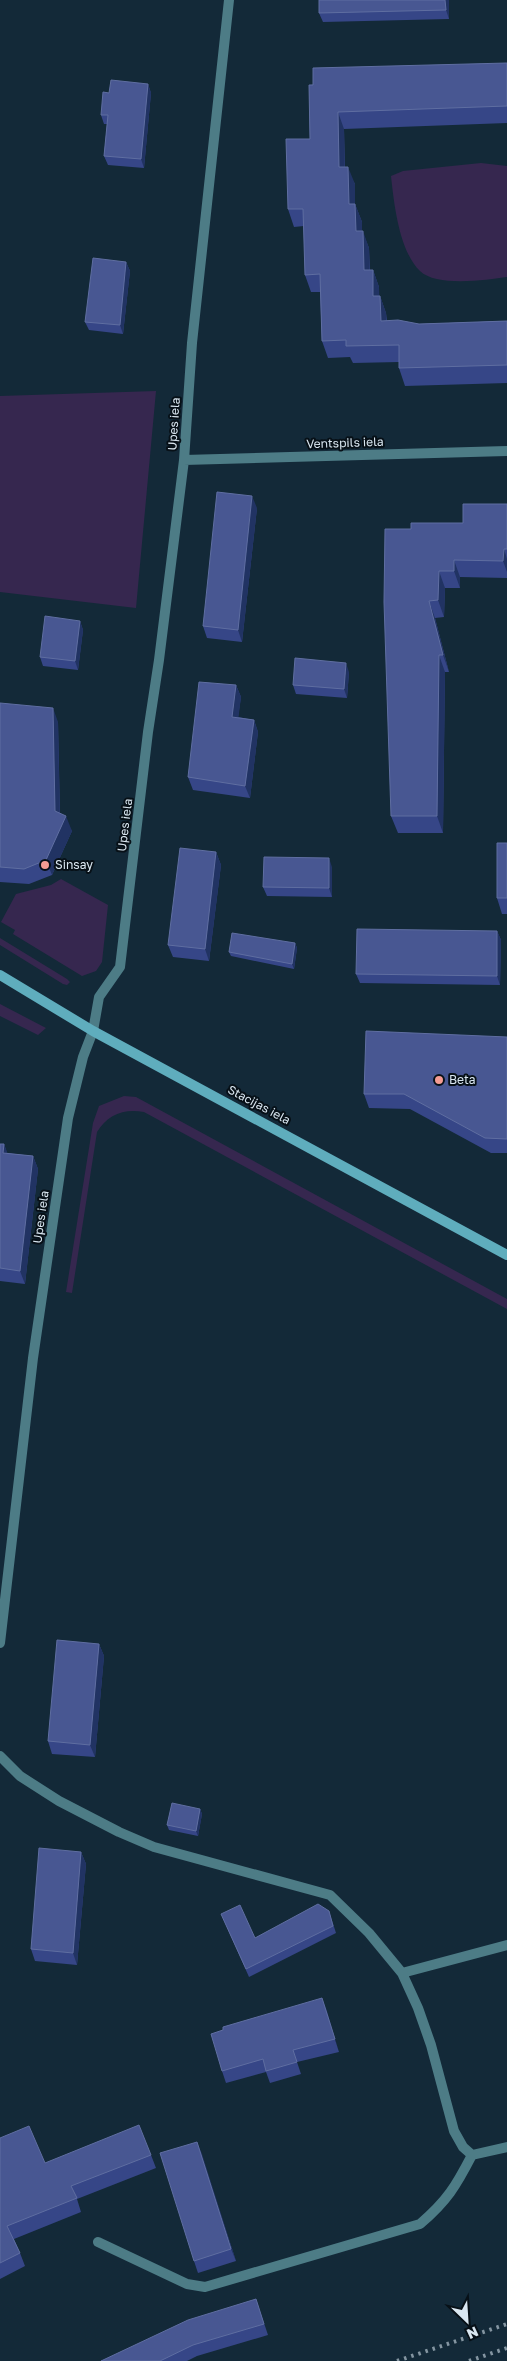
<svg xmlns="http://www.w3.org/2000/svg" width="507" height="2361" viewBox="0 0 507 2361" font-family="'Golos Text',sans-serif">
	<style>
		.green { fill: #36274f }
		.lines { fill: none; stroke-linecap: round; stroke-linejoin: round }
		.street { stroke: #4d7c86; stroke-width: 10 }
		.secondary { stroke: #5fadbd; stroke-width: 10 }
		.rail { stroke: #8495a1; stroke-width: 4; stroke-dasharray: 2.5 5; stroke-linecap: butt }
		.wall { fill: #364687 }
		.shaded-wall { fill: #213363 }
		.building { fill: #485792; stroke: #5f6ea1 }
		.poi-dot { fill: #f59c93; stroke: #071017; stroke-width: 2 }
		.labels { text-anchor: middle; stroke-width: 4; stroke-linejoin: round; paint-order: stroke }
		.street-label { font-size: 12px; fill: #dae7f1; stroke: #071017 }
		.poi-label { font-size: 12px; fill: #dae7f1; stroke: #071017; text-anchor: start }
	</style>
	<rect width="100%" height="100%" fill="#132938"/>
	<path class="green" d="M 481,163 L 507,166 L 507,277 C 486,280 436,287 420,271 C 399,251 394,203 391,176 L 403,171 Z
		M 156,391 L 136,608 L 0,592 L 0,396 Z
		M 61,879 L 108,905 L 102,962 L 96,971 L 82,976 L 13,934 L 15,930 L 1,922 L 16,894 L 51,885 Z
		M 0,938 L 67,979 L 70,982 L 67,985 L 63,984 L 0,945 Z
		M 0,1004 L 46,1028 L 38,1035 L 0,1016 Z
		M 124,1096 L 136,1097 L 507,1299 L 507,1309 L 144,1112 C 124,1108 107,1115 97,1132 L 72,1293 L 66,1292 L 93,1123 L 99,1106 Z"/>
	<g class="lines">
		<path class="street" d="M 184,460 L 507,451
			M 0,1643 L 33,1358 L 68,1118 L 83,1057 L 93,1031 L 99,997 L 120,967 L 148,732 L 159,660 L 184,460 L 192,343 L 229,0
			M 0,1756 L 20,1776 L 59,1801 L 119,1832 L 154,1847 L 330,1895 L 369,1933 L 402,1973 L 418,2008 L 431,2045 L 454,2131 L 463,2147 L 472,2155 L 507,2147
			M 402,1973 L 507,1945
			M 98,2242 L 187,2284 L 205,2287 L 420,2224 C 447,2201 456,2186 472,2155"/>
		<path class="secondary" d="M 0,975 L 93,1031 L 507,1255"/>
		<path class="rail" d="M 397,2361 L 507,2324
			M 469,2361 L 507,2348"/>
	</g>
	<path class="wall" d="M 319,0 L 449,0 L 449,19 L 323,22 L 319,13 Z
		M 507,63 L 507,123 L 344,129 L 345,167 L 355,184 L 355,204 L 362,222 L 362,231 L 369,248 L 370,270 L 373,270 L 379,287 L 379,296 L 380,296 L 386,313 L 387,321 L 419,324 L 507,321 L 507,383 L 405,386 L 399,368 L 399,362 L 353,363 L 350,357 L 328,358 L 322,341 L 320,292 L 311,292 L 305,275 L 304,226 L 294,227 L 288,209 L 310,139 L 309,85 Z
		M 148,84 L 151,93 L 144,168 L 108,165 L 104,156 L 107,124 L 104,124 L 101,115 L 109,93 Z
		M 126,262 L 130,271 L 123,334 L 89,330 L 85,322 Z
		M 507,504 L 507,578 L 460,577 L 460,588 L 445,588 L 444,617 L 435,618 L 449,672 L 445,672 L 443,833 L 398,833 L 391,816 L 411,529 L 463,523 Z
		M 257,508 L 242,642 L 207,638 L 203,626 Z
		M 80,621 L 83,630 L 78,670 L 43,666 L 40,657 Z
		M 349,672 L 347,698 L 296,694 L 293,685 Z
		M 236,685 L 241,697 L 238,717 L 254,720 L 258,732 L 250,798 L 193,790 L 188,777 Z
		M 0,703 L 58,722 L 60,814 L 72,831 L 52,875 L 29,884 L 0,882 Z
		M 507,843 L 507,914 L 502,914 L 497,898 Z
		M 216,852 L 221,865 L 209,961 L 173,957 L 168,945 Z
		M 332,867 L 332,897 L 267,896 L 263,887 Z
		M 497,931 L 501,940 L 500,985 L 360,983 L 356,974 Z
		M 295,943 L 297,948 L 294,969 L 231,956 L 229,952 Z
		M 507,1037 L 507,1153 L 491,1153 L 410,1109 L 369,1108 L 364,1094 Z
		M 0,1144 L 4,1144 L 7,1153 L 33,1156 L 38,1169 L 25,1284 L 0,1281 Z
		M 99,1644 L 104,1656 L 95,1757 L 52,1754 L 48,1741 Z
		M 200,1809 L 202,1814 L 198,1836 L 169,1830 L 167,1825 Z
		M 81,1852 L 86,1864 L 77,1965 L 35,1961 L 31,1949 Z
		M 329,1911 L 336,1933 L 249,1977 L 221,1914 L 255,1938 Z
		M 322,1998 L 339,2052 L 297,2062 L 301,2074 L 270,2083 L 266,2072 L 226,2083 L 222,2071 Z
		M 0,2138 L 45,2163 L 151,2155 L 156,2168 L 77,2199 L 81,2212 L 14,2239 L 20,2253 L 25,2266 L 0,2279 Z
		M 197,2142 L 236,2261 L 198,2273 L 194,2261 Z
		M 256,2299 L 268,2335 L 197,2356 L 187,2361 L 101,2361 Z"/>
	<path class="shaded-wall" d="M 445,0 L 449,0 L 449,19 L 446,10 Z
		M 148,84 L 151,93 L 144,168 L 141,159 Z
		M 338,112 L 344,129 L 345,184 L 339,167 Z
		M 348,167 L 355,184 L 355,222 L 349,204 Z
		M 355,204 L 362,222 L 362,248 L 356,231 Z
		M 363,231 L 369,248 L 370,287 L 364,270 Z
		M 126,262 L 130,271 L 123,334 L 120,325 Z
		M 373,270 L 379,287 L 380,314 L 373,296 Z
		M 380,296 L 386,313 L 387,338 L 381,321 Z
		M 252,496 L 257,508 L 242,642 L 238,630 Z
		M 504,549 L 507,559 L 507,572 L 503,561 Z
		M 454,560 L 460,577 L 460,588 L 454,571 Z
		M 439,571 L 445,588 L 444,617 L 438,600 Z
		M 429,601 L 435,618 L 449,672 L 443,655 Z
		M 80,621 L 83,630 L 78,670 L 75,661 Z
		M 439,655 L 445,672 L 443,833 L 437,816 Z
		M 346,663 L 349,672 L 347,698 L 344,689 Z
		M 236,685 L 241,697 L 237,729 L 232,717 Z
		M 53,708 L 58,722 L 60,826 L 55,811 Z
		M 254,720 L 258,732 L 250,798 L 245,786 Z
		M 66,816 L 72,831 L 52,875 L 46,860 Z
		M 216,852 L 221,865 L 209,961 L 205,949 Z
		M 329,858 L 332,867 L 332,897 L 329,888 Z
		M 497,931 L 501,940 L 500,985 L 497,976 Z
		M 295,943 L 297,948 L 294,969 L 292,964 Z
		M 4,1144 L 9,1157 L 3,1153 Z
		M 33,1156 L 38,1169 L 25,1284 L 20,1271 Z
		M 99,1644 L 104,1656 L 95,1757 L 90,1745 Z
		M 200,1809 L 202,1814 L 198,1836 L 196,1831 Z
		M 81,1852 L 86,1864 L 77,1965 L 73,1953 Z
		M 322,1998 L 327,2011 L 339,2052 L 335,2039 Z
		M 197,2142 L 202,2154 L 236,2261 L 231,2249 Z"/>
	<path class="building" d="M 319,0 L 445,0 L 446,10 L 319,13 Z
		M 507,63 L 507,106 L 338,112 L 339,167 L 348,167 L 349,204 L 355,204 L 356,231 L 363,231 L 364,270 L 373,270 L 373,296 L 380,296 L 381,321 L 398,320 L 419,324 L 507,321 L 507,365 L 399,368 L 399,345 L 346,346 L 346,340 L 322,341 L 320,274 L 305,275 L 303,209 L 288,209 L 286,139 L 310,139 L 309,85 L 313,85 L 313,68 Z
		M 111,80 L 148,84 L 141,159 L 104,156 L 108,115 L 101,115 L 103,92 L 109,93 Z
		M 93,258 L 126,262 L 120,325 L 85,322 Z
		M 217,492 L 252,496 L 238,630 L 203,626 Z
		M 463,504 L 507,504 L 507,549 L 504,549 L 503,561 L 454,560 L 454,571 L 439,571 L 438,600 L 429,601 L 443,655 L 439,655 L 437,816 L 391,816 L 384,602 L 385,529 L 411,529 L 411,523 L 463,523 Z
		M 45,616 L 80,621 L 75,661 L 40,657 Z
		M 295,658 L 346,663 L 344,689 L 293,685 Z
		M 199,682 L 236,685 L 232,717 L 254,720 L 245,786 L 188,777 Z
		M 0,703 L 53,708 L 55,811 L 66,816 L 46,860 L 24,869 L 0,867 Z
		M 497,843 L 507,843 L 507,898 L 497,898 Z
		M 180,848 L 216,852 L 205,949 L 168,945 Z
		M 264,857 L 329,858 L 329,888 L 263,887 Z
		M 357,929 L 497,931 L 497,976 L 356,974 Z
		M 232,933 L 295,943 L 292,964 L 229,952 Z
		M 366,1031 L 507,1037 L 507,1139 L 485,1138 L 404,1094 L 364,1094 Z
		M 0,1144 L 4,1144 L 3,1153 L 33,1156 L 20,1271 L 0,1268 Z
		M 57,1640 L 99,1644 L 90,1745 L 48,1741 Z
		M 172,1803 L 200,1809 L 196,1831 L 167,1825 Z
		M 39,1848 L 81,1852 L 73,1953 L 31,1949 Z
		M 318,1904 L 329,1911 L 333,1926 L 246,1969 L 221,1914 L 240,1905 L 255,1938 Z
		M 322,1998 L 335,2039 L 293,2050 L 297,2062 L 266,2071 L 263,2059 L 222,2071 L 211,2034 L 223,2030 L 223,2027 Z
		M 139,2125 L 151,2155 L 71,2186 L 77,2198 L 7,2226 L 20,2253 L 0,2263 L 0,2138 L 29,2126 L 45,2163 Z
		M 197,2142 L 231,2249 L 194,2261 L 160,2153 Z
		M 256,2299 L 264,2324 L 193,2345 L 160,2361 L 101,2361 L 188,2320 Z"/>
	<g class="poi-dot">
		<circle cx="45" cy="865" r="5"/>
		<circle cx="439" cy="1080" r="5"/>
	</g>
	<g class="labels">
		<g class="street-label">
			<text transform="translate(174 424) rotate(-86)" y="4">Upes iela</text>
			<text transform="translate(345 443) rotate(-2)" y="4">Ventspils iela</text>
			<text transform="translate(125 825) rotate(-83)" y="4">Upes iela</text>
			<text transform="translate(259 1105) rotate(28)" y="4">Stacijas iela</text>
			<text transform="translate(41 1217) rotate(-82)" y="4">Upes iela</text>
		</g>
		<g class="poi-label">
			<text x="55" y="869">Sinsay</text>
			<text x="449" y="1084">Beta</text>
		</g>
	</g>
	<g transform="translate(467 2321) rotate(155)" stroke="#071017" stroke-width="4" paint-order="stroke">
	<path d="M0-4L9 19L0 12L-9 19Z" fill="#dae7f1"/>
	<text y="-8" font-size="14" font-weight="bold" text-anchor="middle" fill="#dae7f1">N</text>
	</g>
</svg>
